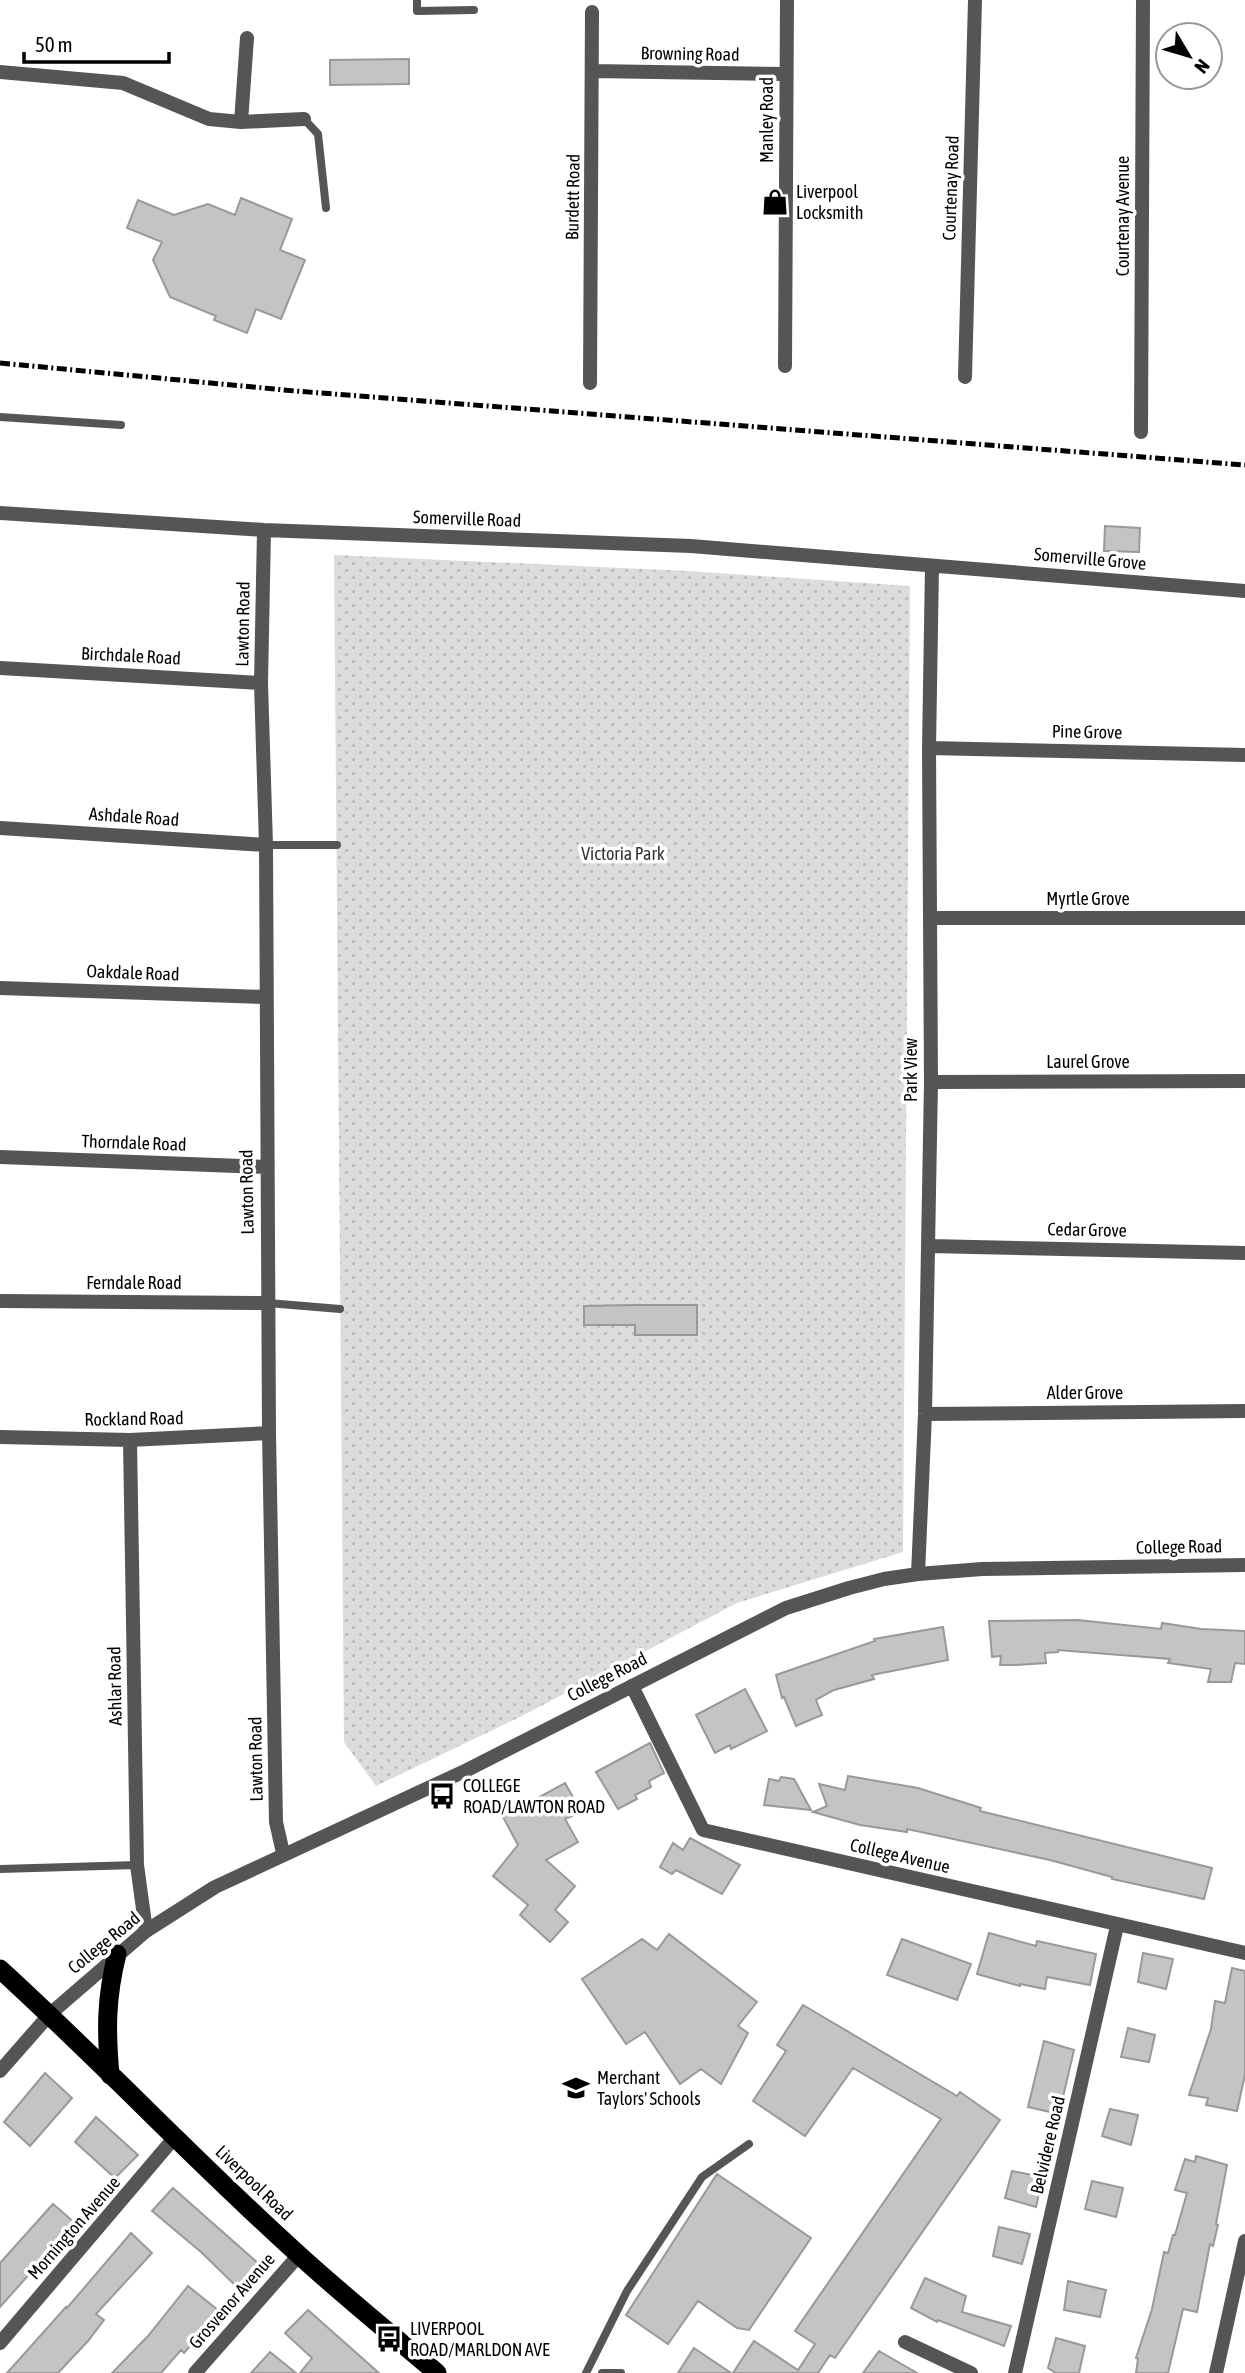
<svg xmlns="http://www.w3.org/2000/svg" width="1245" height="2373" viewBox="0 0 1245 2373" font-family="'Asap Condensed',sans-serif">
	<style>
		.park { fill: url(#park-dots) }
		.building { fill: #c4c4c4; stroke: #999; stroke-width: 2 }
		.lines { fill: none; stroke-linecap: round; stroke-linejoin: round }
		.service { stroke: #555; stroke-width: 8 }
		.minor { stroke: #555; stroke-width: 14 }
		.tertiary { stroke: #555; stroke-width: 14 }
		.trunk { stroke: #000; stroke-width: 19 }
		.rail { stroke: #000; stroke-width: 5; stroke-dasharray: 10 3.5 2 3.5; stroke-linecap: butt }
		.labels { text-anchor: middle; stroke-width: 7; stroke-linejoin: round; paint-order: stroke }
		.street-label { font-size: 18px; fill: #000; stroke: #fff }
		.poi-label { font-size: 18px; fill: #000; stroke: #fff; text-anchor: start }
		.park-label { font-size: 18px; fill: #333; stroke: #fff }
	</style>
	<defs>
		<pattern id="park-dots" width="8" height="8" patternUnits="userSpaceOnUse" patternTransform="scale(1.75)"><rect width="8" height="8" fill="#dcdcdc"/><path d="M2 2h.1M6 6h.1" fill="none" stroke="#bbb" stroke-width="1.8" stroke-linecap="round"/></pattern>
	</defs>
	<rect width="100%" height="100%" fill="#fff"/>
	<path class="park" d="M 334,555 L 688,571 L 910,586 L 903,1552 L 737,1603 L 522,1716 L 376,1786 L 344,1742 Z"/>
	<path class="building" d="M 409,59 L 409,84 L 330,85 L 330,60 Z
		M 241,198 L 292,219 L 280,250 L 305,260 L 281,319 L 256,309 L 247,333 L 214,320 L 216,316 L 170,297 L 153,260 L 162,242 L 127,228 L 138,200 L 174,215 L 208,204 L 235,215 Z
		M 1105,526 L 1140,528 L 1139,552 L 1104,551 Z
		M 634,1305 L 697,1305 L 697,1335 L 635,1335 L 635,1325 L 584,1325 L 584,1306 Z
		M 1078,1620 L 1161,1629 L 1162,1623 L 1201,1629 L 1245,1631 L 1245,1664 L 1235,1663 L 1231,1682 L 1208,1682 L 1211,1669 L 1168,1663 L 1170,1659 L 1058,1650 L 1058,1652 L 1045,1653 L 1046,1663 L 1016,1665 L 1000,1665 L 1001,1656 L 992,1657 L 989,1621 Z
		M 943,1627 L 948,1660 L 872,1675 L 874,1679 L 834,1690 L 816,1700 L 822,1715 L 796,1726 L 784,1697 L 782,1698 L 776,1675 L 875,1641 L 874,1639 Z
		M 745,1689 L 767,1731 L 731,1749 L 730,1745 L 715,1753 L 696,1715 Z
		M 650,1743 L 664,1773 L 649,1781 L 651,1787 L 635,1795 L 637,1799 L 618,1809 L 596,1772 Z
		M 848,1776 L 918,1788 L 981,1808 L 980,1811 L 1212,1868 L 1204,1899 L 1112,1879 L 1112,1877 L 1050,1860 L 907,1829 L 907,1832 L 860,1825 L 813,1812 L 827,1806 L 819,1784 L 845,1790 Z
		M 781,1777 L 794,1779 L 811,1810 L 764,1805 L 769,1779 L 779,1781 Z
		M 565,1783 L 579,1808 L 569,1812 L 572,1816 L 565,1819 L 578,1842 L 546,1860 L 575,1886 L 555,1910 L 568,1922 L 550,1942 L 520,1915 L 528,1905 L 493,1876 L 518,1845 L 503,1817 Z
		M 690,1838 L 740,1865 L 722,1894 L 676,1870 L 672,1874 L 660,1867 L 673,1843 L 683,1850 Z
		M 989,1933 L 1036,1946 L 1037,1941 L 1096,1954 L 1090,1985 L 1047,1977 L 1045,1989 L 1020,1984 L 1020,1986 L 977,1974 Z
		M 669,1934 L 757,2002 L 738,2026 L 748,2033 L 721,2084 L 701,2069 L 680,2084 L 645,2032 L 626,2044 L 582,1979 L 642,1939 L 657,1950 Z
		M 902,1939 L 971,1964 L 957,2000 L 887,1975 Z
		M 1143,1953 L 1173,1959 L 1166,1989 L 1138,1982 Z
		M 1232,1968 L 1245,1971 L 1245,2075 L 1237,2111 L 1206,2105 L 1208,2098 L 1189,2095 L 1211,2029 L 1215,2001 L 1225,2003 Z
		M 803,2005 L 957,2096 L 960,2092 L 1000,2120 L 835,2358 L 830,2355 L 818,2373 L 733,2373 L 754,2341 L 798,2370 L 815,2344 L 795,2331 L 941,2119 L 853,2068 L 805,2136 L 753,2101 L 786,2051 L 777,2045 Z
		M 1128,2028 L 1155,2035 L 1149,2062 L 1121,2057 Z
		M 1044,2041 L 1074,2050 L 1059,2114 L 1028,2107 Z
		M 45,2073 L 72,2098 L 30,2146 L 4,2122 Z
		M 1110,2109 L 1138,2115 L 1131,2145 L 1102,2136 Z
		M 96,2117 L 138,2155 L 115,2178 L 75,2142 Z
		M 1196,2156 L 1227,2165 L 1216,2224 L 1218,2225 L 1213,2246 L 1210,2244 L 1197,2312 L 1183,2309 L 1168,2373 L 1136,2373 L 1138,2359 L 1136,2358 L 1152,2309 L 1164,2252 L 1168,2253 L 1173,2235 L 1175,2235 L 1187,2193 L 1175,2190 L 1185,2159 L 1195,2162 Z
		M 1012,2171 L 1043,2177 L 1036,2207 L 1005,2198 Z
		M 717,2174 L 811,2238 L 749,2330 L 737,2328 L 698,2301 L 668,2344 L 626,2315 Z
		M 1092,2181 L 1123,2188 L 1116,2217 L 1085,2209 Z
		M 173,2188 L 260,2265 L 239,2289 L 201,2252 L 152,2211 Z
		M 53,2204 L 75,2223 L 0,2307 L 0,2263 Z
		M 999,2227 L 1030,2234 L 1022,2264 L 993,2256 Z
		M 131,2233 L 152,2253 L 96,2314 L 104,2320 L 88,2341 L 58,2373 L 7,2373 L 66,2307 L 67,2308 Z
		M 925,2278 L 966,2296 L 962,2312 L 1011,2326 L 1004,2346 L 938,2320 L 937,2322 L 911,2308 Z
		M 1068,2281 L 1106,2290 L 1100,2317 L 1064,2310 Z
		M 188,2286 L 219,2311 L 199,2336 L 184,2353 L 181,2350 L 161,2373 L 112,2373 L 148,2336 Z
		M 308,2310 L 379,2373 L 300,2373 L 312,2358 L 285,2333 Z
		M 1056,2338 L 1085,2346 L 1079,2373 L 1056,2373 L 1048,2368 Z
		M 694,2348 L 731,2373 L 678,2373 Z
		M 879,2351 L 917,2373 L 863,2373 Z
		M 270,2352 L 296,2373 L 251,2373 Z"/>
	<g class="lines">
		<path class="service" d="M 417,0 L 417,11 L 474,10
			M 304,119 L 318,134 L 326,208
			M 0,417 L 121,425
			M 266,845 L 337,845
			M 268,1303 L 340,1309
			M 0,1869 L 137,1865
			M 586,2373 L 627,2291 L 702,2177 L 749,2144
			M 602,2373 L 621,2373"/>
		<path class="minor" d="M 593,71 L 786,74
			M 0,72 L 123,83 L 209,119 L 241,122 L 304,119
			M 241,122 L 247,38
			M 785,366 L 787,0
			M 965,377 L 975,0
			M 590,383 L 592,12
			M 1141,432 L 1143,0
			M 0,513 L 264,530 L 691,546 L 1245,591
			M 264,530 L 261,683 L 266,845 L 269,1433 L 276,1822 L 283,1853
			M 0,668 L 261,683
			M 929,748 L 1245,755
			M 0,828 L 266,845
			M 930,918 L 1245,918
			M 0,988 L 265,997
			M 931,1082 L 1245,1081
			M 0,1157 L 266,1167
			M 929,1246 L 1245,1253
			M 0,1301 L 268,1303
			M 925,1414 L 1245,1411
			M 0,1437 L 130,1440 L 269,1433
			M 130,1440 L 137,1865 L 146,1931
			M 918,1574 L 925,1414 L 931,1082 L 929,748 L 932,566
			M 632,1686 L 703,1830 L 1245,1953
			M 0,2071 L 50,2014
			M 905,2342 L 971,2373
			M 0,2343 L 175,2137
			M 195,2373 L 299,2255
			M 1015,2373 L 1117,1926
			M 1216,2373 L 1245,2241"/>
		<path class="tertiary" d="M 50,2014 L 146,1931 L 215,1887 L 467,1770 L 786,1608 L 849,1588 L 884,1579 L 918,1574 L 982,1569 L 1245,1565"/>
		<path class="trunk" d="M 0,1969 C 102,2062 197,2163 299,2255 C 344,2296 391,2334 437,2373
			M 110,2075 C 106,2030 106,1998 117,1954"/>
		<path class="rail" d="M 0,363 L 295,391 L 1245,465"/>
	</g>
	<defs>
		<g id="shop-bare" transform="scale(2.1)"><path d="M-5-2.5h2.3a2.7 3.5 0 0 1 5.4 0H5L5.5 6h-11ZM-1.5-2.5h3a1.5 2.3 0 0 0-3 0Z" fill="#000" stroke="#fff" stroke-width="2.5" paint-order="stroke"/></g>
		<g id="bus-bare" transform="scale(2.1)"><path d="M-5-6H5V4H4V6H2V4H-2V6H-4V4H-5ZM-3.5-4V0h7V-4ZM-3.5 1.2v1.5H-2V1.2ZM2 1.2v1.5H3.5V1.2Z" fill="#000" stroke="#fff" stroke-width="2.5" paint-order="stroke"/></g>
		<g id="school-bare" transform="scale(2.1)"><path d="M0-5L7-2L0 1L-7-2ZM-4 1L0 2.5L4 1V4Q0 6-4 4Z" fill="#000" stroke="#fff" stroke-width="2.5" paint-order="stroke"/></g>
	</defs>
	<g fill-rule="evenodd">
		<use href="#shop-bare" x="775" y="202"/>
		<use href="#bus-bare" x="442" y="1796"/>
		<use href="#school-bare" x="576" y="2088"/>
		<use href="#bus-bare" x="389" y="2339"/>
	</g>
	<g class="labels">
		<g class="street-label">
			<text transform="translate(690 54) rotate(1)" y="6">Browning Road</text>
			<text transform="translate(767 120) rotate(-90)" y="6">Manley Road</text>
			<text transform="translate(951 188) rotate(-88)" y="6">Courtenay Road</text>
			<text transform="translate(573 197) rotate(-89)" y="6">Burdett Road</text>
			<text transform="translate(1123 216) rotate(-90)" y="6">Courtenay Avenue</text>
			<text transform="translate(467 519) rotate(2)" y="6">Somerville Road</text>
			<text transform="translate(1090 559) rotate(5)" y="6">Somerville Grove</text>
			<text transform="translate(243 624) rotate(-89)" y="6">Lawton Road</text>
			<text transform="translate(131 656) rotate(3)" y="6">Birchdale Road</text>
			<text transform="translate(1087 732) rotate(1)" y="6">Pine Grove</text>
			<text transform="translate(134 817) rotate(4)" y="6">Ashdale Road</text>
			<text x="1088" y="905">Myrtle Grove</text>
			<text transform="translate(133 973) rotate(2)" y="6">Oakdale Road</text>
			<text x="1088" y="1068">Laurel Grove</text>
			<text transform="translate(911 1070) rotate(-90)" y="6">Park View</text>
			<text transform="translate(134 1143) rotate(2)" y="6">Thorndale Road</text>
			<text transform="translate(247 1192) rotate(-91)" y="6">Lawton Road</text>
			<text transform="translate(1087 1230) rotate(1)" y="6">Cedar Grove</text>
			<text x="134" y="1289">Ferndale Road</text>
			<text x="1085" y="1399">Alder Grove</text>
			<text transform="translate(134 1419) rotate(-1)" y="6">Rockland Road</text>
			<text transform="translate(1179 1547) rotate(-1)" y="6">College Road</text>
			<text transform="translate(607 1677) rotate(-27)" y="6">College Road</text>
			<text transform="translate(115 1686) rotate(-91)" y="6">Ashlar Road</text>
			<text transform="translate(256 1759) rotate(-91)" y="6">Lawton Road</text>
			<text transform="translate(900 1856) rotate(13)" y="6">College Avenue</text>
			<text transform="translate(104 1943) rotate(-39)" y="6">College Road</text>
			<text transform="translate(1048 2145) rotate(-77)" y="6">Belvidere Road</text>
			<text transform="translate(254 2183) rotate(44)" y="6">Liverpool Road</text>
			<text transform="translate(74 2228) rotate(-49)" y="6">Mornington Avenue</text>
			<text transform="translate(232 2301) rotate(-49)" y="6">Grosvenor Avenue</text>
		</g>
		<g class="poi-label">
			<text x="796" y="198">Liverpool<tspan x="796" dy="21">Locksmith</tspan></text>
			<text x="463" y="1792">COLLEGE<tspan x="463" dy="21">ROAD/LAWTON ROAD</tspan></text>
			<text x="597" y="2084">Merchant<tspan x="597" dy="21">Taylors' Schools</tspan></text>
			<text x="410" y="2335">LIVERPOOL<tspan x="410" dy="21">ROAD/MARLDON AVE</tspan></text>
		</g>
		<g class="park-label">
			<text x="623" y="860">Victoria Park</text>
		</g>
	</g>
	<g transform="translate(1189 56) rotate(128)"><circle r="33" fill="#ffffff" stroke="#999999" stroke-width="2"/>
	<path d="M0-5L12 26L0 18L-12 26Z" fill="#000000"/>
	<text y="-10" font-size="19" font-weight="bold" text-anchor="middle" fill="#000000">N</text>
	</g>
	<path d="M24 52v10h145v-10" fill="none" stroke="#000000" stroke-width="3.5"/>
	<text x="35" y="52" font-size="21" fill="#000000" stroke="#ffffff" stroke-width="5" paint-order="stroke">50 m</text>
</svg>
